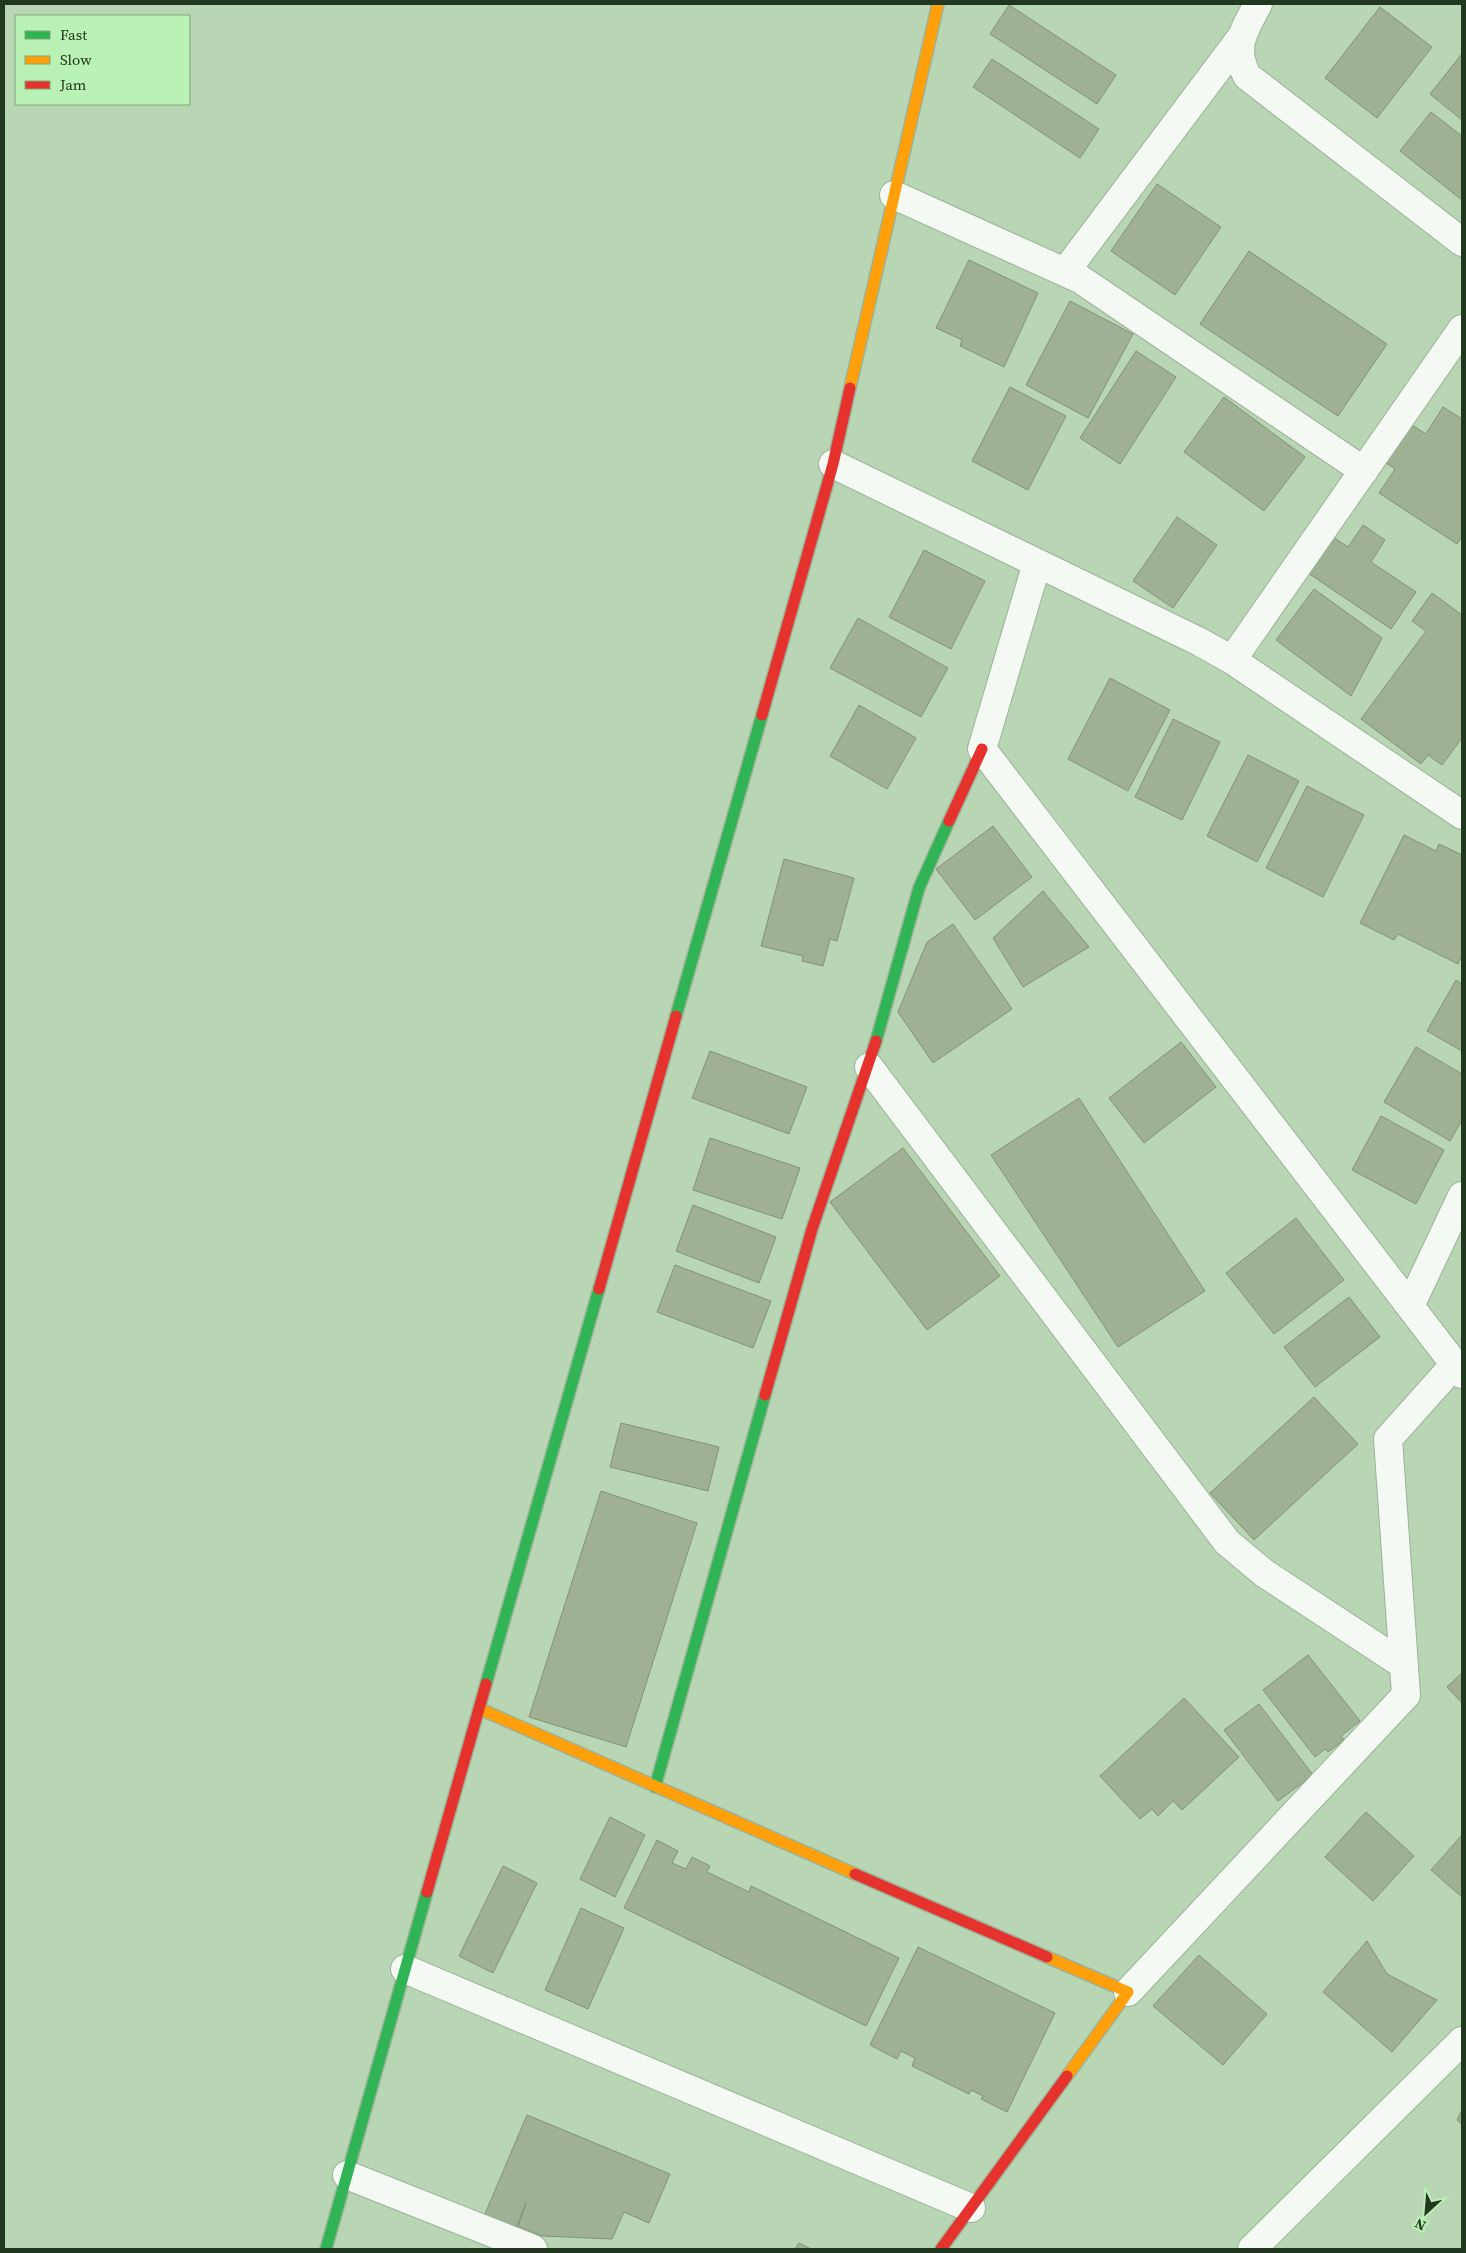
<svg xmlns="http://www.w3.org/2000/svg" width="1466" height="2253" viewBox="0 0 1466 2253" font-family="'Source Serif 4',serif">
	<style>
		.building { fill: #9fb093; stroke: #829275 }
		.lines { fill: none; stroke-linecap: round; stroke-linejoin: round }
		.street-casing { stroke: #9cb399; stroke-width: 30 }
		.fast-casing { stroke: #9cb399; stroke-width: 14 }
		.slow-casing { stroke: #9cb399; stroke-width: 14 }
		.jam-casing { stroke: #9cb399; stroke-width: 14 }
		.street { stroke: #f4f9f4; stroke-width: 28 }
		.fast { stroke: #30b455; stroke-width: 11 }
		.slow { stroke: #ff9f0a; stroke-width: 11 }
		.jam { stroke: #e5322d; stroke-width: 11 }
	</style>
	<rect width="100%" height="100%" fill="#b8d5b4"/>
	<path class="building" d="M 1009,5 L 1116,75 L 1097,104 L 990,34 Z
		M 1380,7 L 1432,47 L 1377,118 L 1325,78 Z
		M 1461,55 L 1462,56 L 1462,120 L 1430,94 Z
		M 992,59 L 1099,129 L 1080,158 L 973,87 Z
		M 1431,112 L 1462,136 L 1462,200 L 1400,151 Z
		M 1157,184 L 1221,227 L 1175,295 L 1111,251 Z
		M 1249,251 L 1387,344 L 1338,416 L 1200,324 Z
		M 969,260 L 1038,293 L 1004,367 L 960,346 L 962,340 L 936,328 Z
		M 1070,301 L 1133,334 L 1088,418 L 1026,385 Z
		M 1136,351 L 1176,377 L 1120,464 L 1080,438 Z
		M 1010,387 L 1066,416 L 1028,490 L 972,461 Z
		M 1224,397 L 1305,457 L 1264,511 L 1184,452 Z
		M 1443,407 L 1462,419 L 1462,536 L 1457,544 L 1379,493 L 1395,469 L 1379,458 L 1404,420 L 1426,434 Z
		M 1177,517 L 1217,545 L 1173,608 L 1133,581 Z
		M 1363,525 L 1385,540 L 1371,562 L 1416,592 L 1391,629 L 1305,571 L 1330,535 L 1348,547 Z
		M 924,550 L 985,581 L 951,649 L 889,617 Z
		M 1314,589 L 1382,638 L 1351,696 L 1276,640 Z
		M 1432,593 L 1462,615 L 1462,738 L 1442,765 L 1428,755 L 1421,764 L 1361,719 L 1426,631 L 1412,621 Z
		M 858,618 L 948,668 L 921,717 L 830,668 Z
		M 1110,678 L 1170,710 L 1128,791 L 1068,759 Z
		M 859,705 L 916,738 L 887,789 L 830,756 Z
		M 1173,719 L 1220,742 L 1182,820 L 1135,797 Z
		M 1248,755 L 1299,781 L 1257,862 L 1207,836 Z
		M 1307,786 L 1364,815 L 1323,897 L 1266,868 Z
		M 993,826 L 1032,877 L 975,920 L 936,869 Z
		M 1404,835 L 1436,851 L 1439,844 L 1462,855 L 1462,955 L 1458,964 L 1398,934 L 1394,940 L 1360,923 Z
		M 784,859 L 854,878 L 837,941 L 830,939 L 823,966 L 802,961 L 803,956 L 761,946 Z
		M 1043,891 L 1089,947 L 1023,987 L 993,938 Z
		M 953,924 L 1012,1009 L 933,1063 L 898,1012 L 927,942 Z
		M 1456,980 L 1462,984 L 1462,1051 L 1427,1031 Z
		M 1181,1042 L 1216,1087 L 1144,1143 L 1109,1098 Z
		M 1416,1047 L 1462,1074 L 1462,1120 L 1450,1141 L 1384,1102 Z
		M 710,1051 L 807,1087 L 789,1134 L 692,1098 Z
		M 1079,1098 L 1205,1291 L 1118,1347 L 991,1155 Z
		M 1381,1116 L 1444,1150 L 1416,1204 L 1352,1170 Z
		M 710,1138 L 800,1168 L 782,1219 L 693,1190 Z
		M 903,1148 L 1000,1276 L 927,1330 L 830,1202 Z
		M 693,1205 L 776,1237 L 759,1283 L 676,1251 Z
		M 1296,1218 L 1344,1280 L 1274,1334 L 1226,1273 Z
		M 675,1265 L 771,1301 L 753,1348 L 657,1312 Z
		M 1349,1297 L 1380,1337 L 1315,1387 L 1284,1347 Z
		M 1314,1397 L 1358,1444 L 1254,1540 L 1210,1493 Z
		M 621,1423 L 719,1447 L 708,1491 L 610,1467 Z
		M 601,1491 L 697,1523 L 626,1747 L 529,1717 Z
		M 1308,1655 L 1360,1721 L 1341,1736 L 1344,1740 L 1328,1752 L 1325,1749 L 1315,1757 L 1263,1690 Z
		M 1462,1673 L 1462,1703 L 1447,1687 Z
		M 1184,1698 L 1239,1757 L 1182,1810 L 1173,1801 L 1158,1816 L 1152,1809 L 1140,1819 L 1100,1776 Z
		M 1259,1704 L 1313,1775 L 1278,1801 L 1224,1730 Z
		M 1366,1812 L 1414,1856 L 1373,1901 L 1325,1857 Z
		M 610,1817 L 645,1835 L 615,1897 L 580,1879 Z
		M 1462,1835 L 1462,1897 L 1431,1870 Z
		M 657,1840 L 678,1851 L 672,1863 L 686,1869 L 692,1857 L 710,1866 L 707,1872 L 749,1892 L 751,1886 L 899,1958 L 866,2026 L 624,1908 Z
		M 503,1866 L 537,1883 L 493,1973 L 459,1956 Z
		M 581,1908 L 624,1928 L 588,2009 L 545,1990 Z
		M 1367,1941 L 1387,1974 L 1437,2000 L 1392,2052 L 1323,1992 Z
		M 918,1947 L 1055,2013 L 1007,2112 L 981,2099 L 983,2096 L 971,2090 L 969,2094 L 912,2066 L 915,2058 L 901,2051 L 897,2059 L 870,2045 Z
		M 1199,1955 L 1267,2014 L 1223,2065 L 1153,2006 Z
		M 1462,2110 L 1462,2124 L 1457,2120 Z
		M 527,2115 L 670,2174 L 649,2223 L 624,2212 L 612,2239 L 542,2236 L 518,2226 L 526,2203 L 514,2234 L 482,2221 Z
		M 799,2243 L 811,2249 L 795,2249 Z"/>
	<g class="lines">
		<g class="street-casing">
			<path id="street" d="M 1258,4 C 1244,31 1232,46 1247,76 L 1462,242
				M 894,195 L 1080,279 L 1364,471
				M 1065,272 L 1243,35
				M 833,464 L 1198,641 L 1232,660 L 1462,815
				M 1037,563 L 982,749 L 1462,1374
				M 1232,660 L 1462,329
				M 869,1067 L 1227,1542 L 1264,1573 L 1404,1665
				M 1410,1306 L 1462,1196
				M 405,1969 L 971,2208
				M 1128,1992 L 1406,1695 L 1388,1439 L 1455,1364
				M 347,2175 L 533,2249
				M 1252,2249 L 1462,2041"/>
		</g>
		<g class="fast-casing">
			<path id="fast" d="M 676,1016 L 762,715
				M 876,1041 L 919,888 L 949,821
				M 486,1684 L 599,1289
				M 655,1787 L 765,1395
				M 326,2249 L 427,1892"/>
		</g>
		<g class="slow-casing">
			<path id="slow" d="M 850,388 L 938,4
				M 480,1709 L 855,1874
				M 1047,1957 L 1128,1992 L 1067,2076"/>
		</g>
		<g class="jam-casing">
			<path id="jam" d="M 762,715 L 833,464 L 850,388
				M 949,821 L 982,749
				M 599,1289 L 676,1016
				M 765,1395 L 812,1229 L 876,1041
				M 855,1874 L 1047,1957
				M 427,1892 L 486,1684
				M 941,2249 L 1067,2076"/>
		</g>
		<use href="#street" class="street"/>
		<use href="#fast" class="fast"/>
		<use href="#slow" class="slow"/>
		<use href="#jam" class="jam"/>
	</g>
	<rect width="1466" height="2253" fill="none" stroke="#22371f" stroke-width="10"/>
	<rect x="15" y="15" width="175" height="90" fill="#baf1b4" stroke="#7da778"/>
	<rect x="25" y="31" width="25" height="8" fill="#30b455" stroke="#7da778"/>
	<text x="60" y="40" font-size="15" fill="#22371f">Fast</text>
	<rect x="25" y="56" width="25" height="8" fill="#ff9f0a" stroke="#7da778"/>
	<text x="60" y="65" font-size="15" fill="#22371f">Slow</text>
	<rect x="25" y="81" width="25" height="8" fill="#e5322d" stroke="#7da778"/>
	<text x="60" y="90" font-size="15" fill="#22371f">Jam</text>
	<g transform="translate(1426 2213) rotate(206)" stroke="#baf1b4" stroke-width="4" paint-order="stroke">
	<path d="M0-4L9 19L0 12L-9 19Z" fill="#22371f"/>
	<text y="-8" font-size="14" font-weight="bold" text-anchor="middle" fill="#22371f">N</text>
	</g>
</svg>
